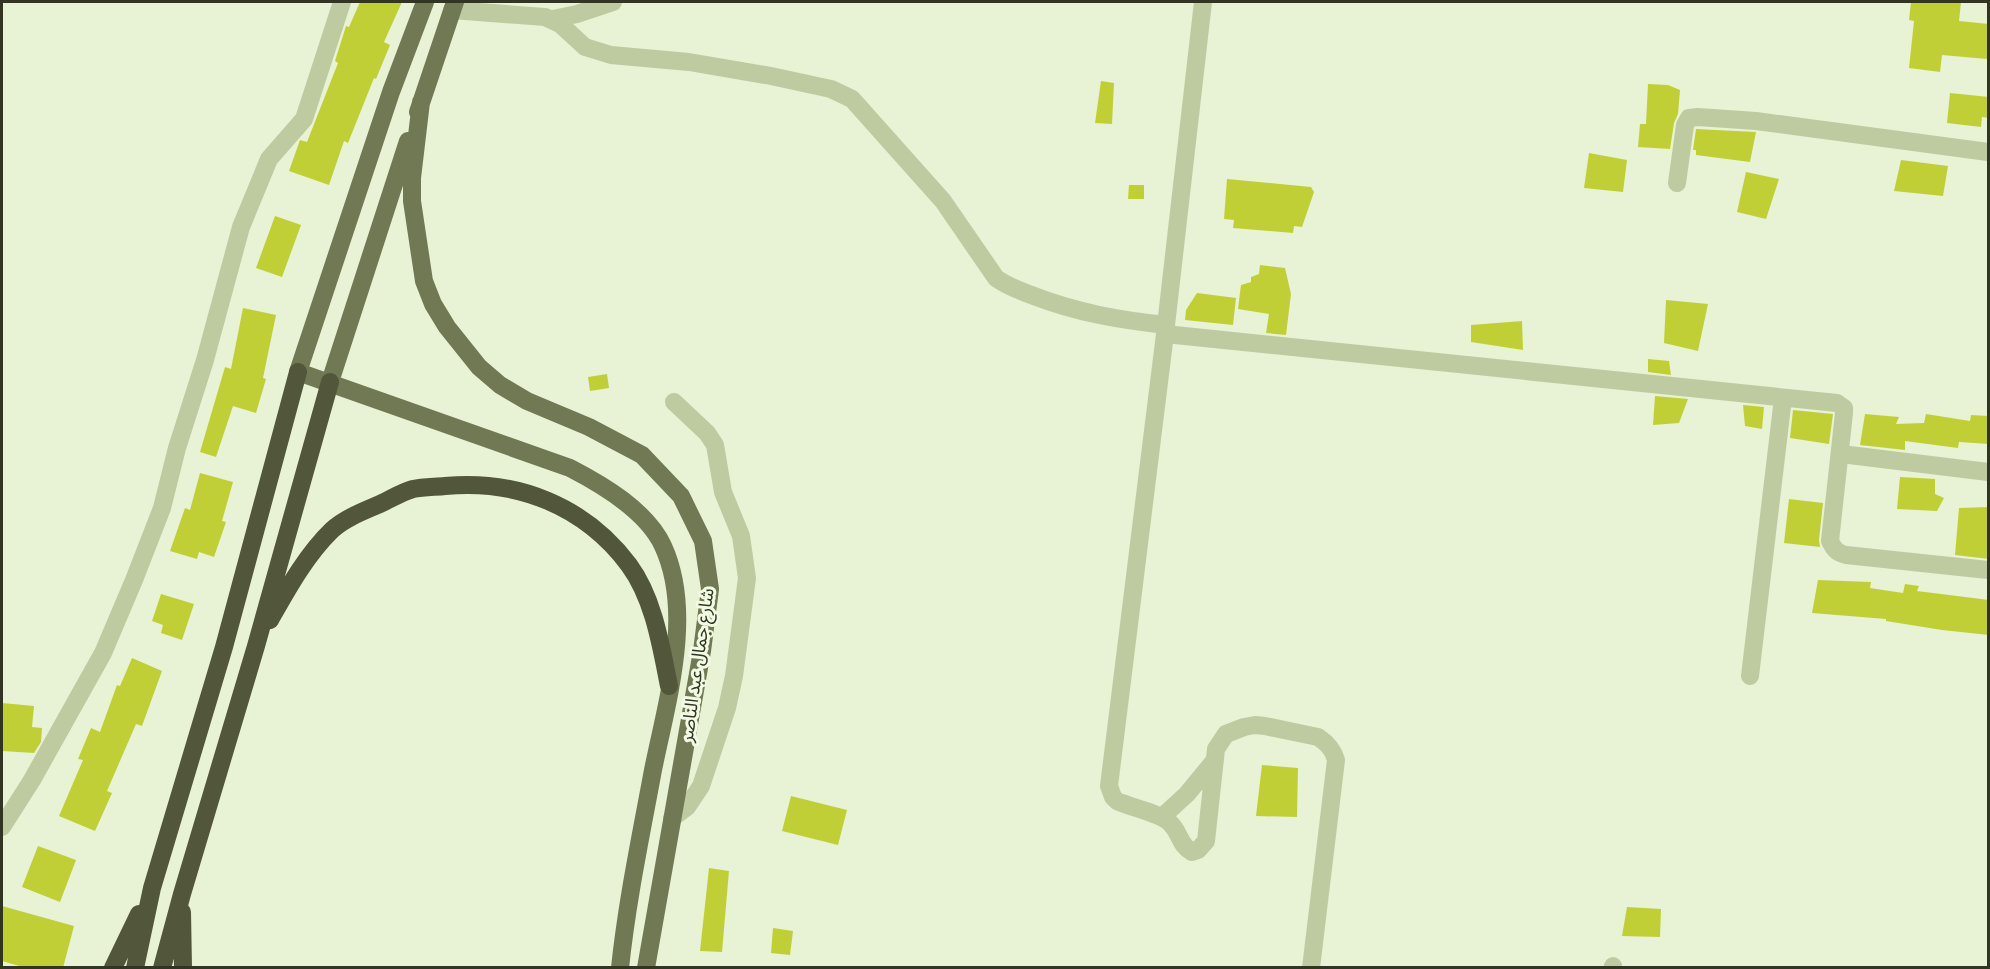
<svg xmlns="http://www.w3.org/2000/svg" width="1990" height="969" viewBox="0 0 1990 969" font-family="'IBM Plex Sans','Noto Sans Arabic',sans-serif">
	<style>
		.building { fill: #c1cf37 }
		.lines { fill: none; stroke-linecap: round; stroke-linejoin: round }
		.minor { stroke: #becba1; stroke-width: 18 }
		.major { stroke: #717854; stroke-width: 18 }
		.highway { stroke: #52563b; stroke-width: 18 }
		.labels { text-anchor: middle; stroke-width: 6; stroke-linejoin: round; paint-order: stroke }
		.street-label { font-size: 18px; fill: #323424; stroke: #f1fae2 }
	</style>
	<rect width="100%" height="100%" fill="#e8f2d5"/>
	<path class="building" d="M 360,2 L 402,2 L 384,42 L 390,45 L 376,79 L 374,78 L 348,143 L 344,141 L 329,185 L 289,171 L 300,140 L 307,142 L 338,63 L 335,61 L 346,26 L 349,27 Z
		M 1911,2 L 1961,2 L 1959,21 L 1989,24 L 1987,59 L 1942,55 L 1940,72 L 1909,68 L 1914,21 L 1909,20 Z
		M 1101,81 L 1114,83 L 1112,124 L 1095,123 Z
		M 1648,84 L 1668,85 L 1680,90 L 1678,114 L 1674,123 L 1670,149 L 1638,147 L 1640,124 L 1646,124 Z
		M 1950,93 L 1989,97 L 1989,118 L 1982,117 L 1981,127 L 1947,123 Z
		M 1696,129 L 1756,132 L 1750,162 L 1696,155 L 1696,150 L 1693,150 Z
		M 1589,153 L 1627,160 L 1623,192 L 1584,188 Z
		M 1901,160 L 1948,166 L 1943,196 L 1894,191 Z
		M 1746,172 L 1779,179 L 1766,219 L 1737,212 Z
		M 1227,179 L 1311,187 L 1314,192 L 1302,227 L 1294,226 L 1293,233 L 1233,228 L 1234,220 L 1224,219 Z
		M 1129,185 L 1144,185 L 1144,199 L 1128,199 Z
		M 275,216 L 301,225 L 282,277 L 256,268 Z
		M 1260,265 L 1285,268 L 1291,294 L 1286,335 L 1266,333 L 1269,314 L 1238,309 L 1241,285 L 1251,282 L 1251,277 L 1259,274 Z
		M 1197,293 L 1236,298 L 1233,325 L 1185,320 L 1186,310 Z
		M 1666,300 L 1708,304 L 1698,351 L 1664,343 Z
		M 243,308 L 276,315 L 263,378 L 266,379 L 256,413 L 233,406 L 216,457 L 200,452 L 225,367 L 231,369 Z
		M 1522,321 L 1523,350 L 1471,342 L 1471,325 Z
		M 1648,359 L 1669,361 L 1671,375 L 1648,372 Z
		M 607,374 L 609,388 L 590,391 L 588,377 Z
		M 1655,396 L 1688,399 L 1679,423 L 1653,425 Z
		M 1743,405 L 1764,407 L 1762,429 L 1745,426 Z
		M 1793,410 L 1833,414 L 1829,444 L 1790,438 Z
		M 1865,414 L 1899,417 L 1896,424 L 1924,423 L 1926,414 L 1970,421 L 1971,415 L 1989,416 L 1989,444 L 1959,442 L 1958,448 L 1905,441 L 1905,450 L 1860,445 Z
		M 200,473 L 233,482 L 222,521 L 226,522 L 214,557 L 199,552 L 197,559 L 170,551 L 185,508 L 190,510 Z
		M 1900,477 L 1935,479 L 1935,494 L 1944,498 L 1937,511 L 1897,509 Z
		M 1789,499 L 1823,503 L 1819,540 L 1820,547 L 1784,543 Z
		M 1989,507 L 1989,559 L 1955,555 L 1959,508 Z
		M 1818,580 L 1871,582 L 1870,588 L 1903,593 L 1905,584 L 1919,586 L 1917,591 L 1989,600 L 1989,635 L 1942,630 L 1886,621 L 1886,619 L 1812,613 Z
		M 161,594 L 194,604 L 182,640 L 161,633 L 163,625 L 152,621 Z
		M 132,658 L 162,671 L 142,726 L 136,724 L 107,791 L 112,793 L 95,831 L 59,816 L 83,760 L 78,759 L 91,728 L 100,732 L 117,685 L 120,686 Z
		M 2,703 L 34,706 L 32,727 L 42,728 L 41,742 L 34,753 L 2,751 Z
		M 1262,765 L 1298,768 L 1297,817 L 1256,816 Z
		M 791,796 L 847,810 L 838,845 L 782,831 Z
		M 38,846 L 76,860 L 60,902 L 22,887 Z
		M 709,868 L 729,871 L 722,952 L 700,951 Z
		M 2,906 L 74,926 L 63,968 L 26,968 L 2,961 Z
		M 1627,907 L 1661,909 L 1660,937 L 1622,936 Z
		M 773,928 L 793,931 L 790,955 L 771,953 Z"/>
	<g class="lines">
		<path class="minor" d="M 1203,2 L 1165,334 L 1109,786 L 1113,797 L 1117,801 C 1132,808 1160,813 1170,823 C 1180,832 1179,845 1192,852 L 1198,850 L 1206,841 L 1216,749 L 1226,734 L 1244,727 L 1255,725 L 1265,726 L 1318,737 C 1327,743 1333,749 1336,760 L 1311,968
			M 452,10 L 545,17 L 560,24 L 585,47 L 611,55 L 689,62 L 771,76 L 831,89 L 852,99 L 943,201 L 996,278 C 1008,287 1021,291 1034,296 C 1078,313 1120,320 1166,325
			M 553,19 L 577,14 L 613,2
			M 1677,183 L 1685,125 L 1689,118 L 1698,117 L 1756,121 L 1988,152
			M 1165,334 L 1837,403 L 1844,408 L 1844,413 L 1830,541 C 1834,549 1837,553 1846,555 L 1988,570
			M 1841,454 L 1988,472
			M 1750,676 L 1783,398
			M 1162,817 L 1187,794 L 1215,760
			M 672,818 L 687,807 L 701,786 L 727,708 L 734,676 L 747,578 L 741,536 L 723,492 L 715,445 L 707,433 L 674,402
			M 2,827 L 32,780 L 103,653 L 134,580 L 162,508 L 177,448 L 205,360 L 241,227 L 269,159 L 304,119 L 342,2
			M 1613,968 L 1613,966"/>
		<path class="major" d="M 425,2 L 391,92 L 298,372 L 570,468 C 603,485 647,511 663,546 C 694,613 667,701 653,770 C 641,835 627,901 620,968
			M 421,102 L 412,178 L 412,201 L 424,281 L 433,304 L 447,327 L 479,367 L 500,385 L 527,401 L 589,427 L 642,455 L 681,496 L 703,541 L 710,589 L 702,651 L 646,968
			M 418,112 L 455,2
			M 330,382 L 408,141"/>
		<path class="highway" d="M 270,620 C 287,590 306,555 332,530 C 345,518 364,511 380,504 C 391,499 402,492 413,489 C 423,487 435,487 445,486 C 517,479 585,506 629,565 C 654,599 661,646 669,686
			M 182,912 L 183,968
			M 113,968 L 139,914
			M 135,968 L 152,888 L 224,647 L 298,372
			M 162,968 L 182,894 L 256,646 L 330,382"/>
	</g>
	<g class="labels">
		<g class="street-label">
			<text transform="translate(697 665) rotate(-82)" y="6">شارع جمال عبد الناصر</text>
		</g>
	</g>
	<rect width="1990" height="969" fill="none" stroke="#323424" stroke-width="6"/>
</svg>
